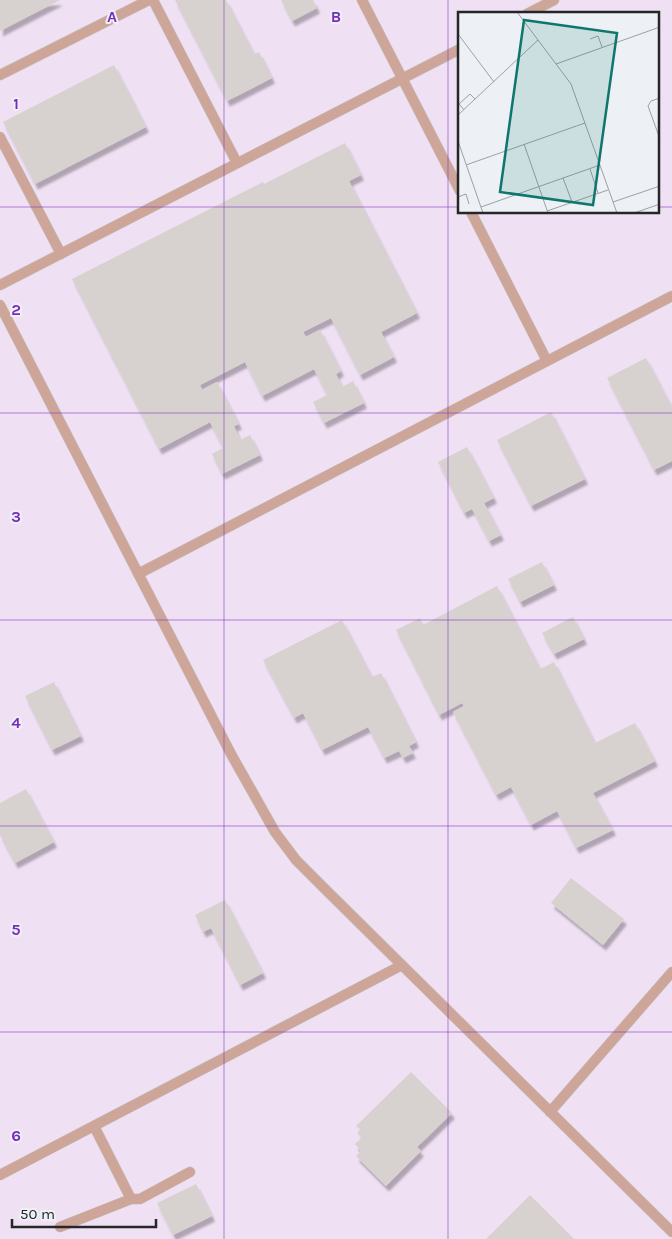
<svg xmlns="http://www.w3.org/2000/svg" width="672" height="1239" viewBox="0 0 672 1239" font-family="Karla,sans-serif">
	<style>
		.industrial { fill: #f0e0f3; fill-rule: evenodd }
		.building { fill: #d7d2d0; filter: url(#shadow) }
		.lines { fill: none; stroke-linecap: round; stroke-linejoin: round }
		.lane-casing { stroke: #c9ccd0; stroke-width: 11 }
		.lane { stroke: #cea699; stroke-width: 10 }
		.grid { fill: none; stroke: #7b2cbf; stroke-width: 1; stroke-opacity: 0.55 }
		.inset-road { fill: none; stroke: #9da0a3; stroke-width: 1 }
		.view { fill: #0f766e; fill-opacity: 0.15; stroke: #0f766e; stroke-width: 2.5 }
		.inset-edge { fill: none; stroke: #242627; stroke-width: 2.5 }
		.grid-label { font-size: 16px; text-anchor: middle; font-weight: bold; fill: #7b2cbf; stroke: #edf1f5; stroke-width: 4; stroke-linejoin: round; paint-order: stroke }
	</style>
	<defs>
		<filter id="shadow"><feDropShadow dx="3" dy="5.5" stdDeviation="1" flood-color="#0004"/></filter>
	</defs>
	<rect width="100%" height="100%" fill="#edf1f5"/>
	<path class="industrial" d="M 0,0 L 672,0 L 672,1239 L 0,1239 ZM 460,14 L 658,14 L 658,212 L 460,212 Z"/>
	<path class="building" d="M 0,0 L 60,0 L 0,31 Z
		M 175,0 L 226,0 L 254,54 L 259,52 L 272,78 L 227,101 Z
		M 281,0 L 313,0 L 317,8 L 292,21 Z
		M 114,65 L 146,127 L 35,184 L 3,122 Z
		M 345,143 L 361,175 L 349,181 L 417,313 L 381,332 L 394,357 L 360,375 L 331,318 L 303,332 L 306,337 L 320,330 L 341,371 L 336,374 L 342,387 L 353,381 L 364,403 L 324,423 L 313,402 L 327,395 L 314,369 L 262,396 L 245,362 L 200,385 L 202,390 L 217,382 L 239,424 L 234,426 L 240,440 L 250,435 L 260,455 L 222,474 L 212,454 L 223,448 L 210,422 L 159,449 L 72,279 L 263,182 L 264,184 Z
		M 646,358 L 672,408 L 672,461 L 654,470 L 607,378 Z
		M 551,412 L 585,479 L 531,506 L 497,440 Z
		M 467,447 L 494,498 L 484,503 L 501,535 L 489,541 L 472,509 L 464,513 L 438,462 Z
		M 542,562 L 554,585 L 520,602 L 508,579 Z
		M 497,586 L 540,669 L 554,662 L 595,743 L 635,723 L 655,761 L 593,793 L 613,830 L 576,848 L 557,811 L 531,825 L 511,787 L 496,795 L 453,712 L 464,706 L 462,703 L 439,715 L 396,630 L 420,618 L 423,625 Z
		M 573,617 L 584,639 L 554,654 L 542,633 Z
		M 342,620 L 372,677 L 381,673 L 416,742 L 409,746 L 413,753 L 403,758 L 399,751 L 384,758 L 368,727 L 322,750 L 303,713 L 294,718 L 263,660 Z
		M 54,682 L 81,736 L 52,750 L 25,696 Z
		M 26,789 L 54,842 L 15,863 L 0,835 L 0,803 Z
		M 571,878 L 624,919 L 603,945 L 551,903 Z
		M 225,900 L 263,973 L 240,985 L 211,928 L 203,932 L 195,915 Z
		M 411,1072 L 452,1113 L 417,1147 L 421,1151 L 386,1186 L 356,1156 L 361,1151 L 355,1144 L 362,1138 L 357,1133 L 361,1130 L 356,1126 Z
		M 196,1184 L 212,1216 L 173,1235 L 157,1203 Z
		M 530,1195 L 574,1239 L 486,1239 Z"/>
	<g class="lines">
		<g class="lane-casing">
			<path id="lane" d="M 153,0 L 237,163
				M 362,0 L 460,191
				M 527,14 L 554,0
				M 0,75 L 149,0
				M 0,137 L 61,254
				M 471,212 L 547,361
				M 0,285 L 460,49
				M 0,305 L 231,754 L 275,832 L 296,860 L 328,892 L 672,1232
				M 138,574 L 672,296
				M 550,1112 L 672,972
				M 94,1126 L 131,1199 L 140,1199 L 190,1172
				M 0,1175 L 402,965
				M 60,1227 L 131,1199"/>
		</g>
		<use href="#lane" class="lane"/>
	</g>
	<path class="grid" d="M 224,0 L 224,1239M 448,0 L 448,1239M 0,207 L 460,207M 658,207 L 672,207M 0,413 L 672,413M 0,620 L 672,620M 0,826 L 672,826M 0,1032 L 672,1032"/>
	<g transform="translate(458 12)">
		<rect width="201" height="201" fill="#edf1f5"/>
		<path class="inset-road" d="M 59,0 L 113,72 L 159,201M 0,22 L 36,70M 132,27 L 140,24 L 144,35M 98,52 L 202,15M 202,86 L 193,89 L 190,94 L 202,127M 6,98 L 1,92 L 12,82 L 17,87M 0,103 L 80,28M 0,129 L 25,201M 66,132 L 90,201M 8,153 L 127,111M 132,157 L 140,181M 105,166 L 114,190M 0,185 L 8,182 L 11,192M 155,190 L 202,174M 23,195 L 142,153M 89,199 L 150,178M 176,201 L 202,192"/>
		<path class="view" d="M 66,8 L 159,21 L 135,193 L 42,180 Z"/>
		<rect width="201" height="201" class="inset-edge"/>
	</g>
	<g class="grid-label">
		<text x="112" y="22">A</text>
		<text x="336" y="22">B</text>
		<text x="16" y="109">1</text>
		<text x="16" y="315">2</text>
		<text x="16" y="522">3</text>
		<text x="16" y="728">4</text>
		<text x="16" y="935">5</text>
		<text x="16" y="1141">6</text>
	</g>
	<path d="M12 1219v8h144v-8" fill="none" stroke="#242627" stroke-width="2.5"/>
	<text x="20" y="1219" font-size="15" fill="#242627" stroke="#edf1f5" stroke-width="4" paint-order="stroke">50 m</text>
</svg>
